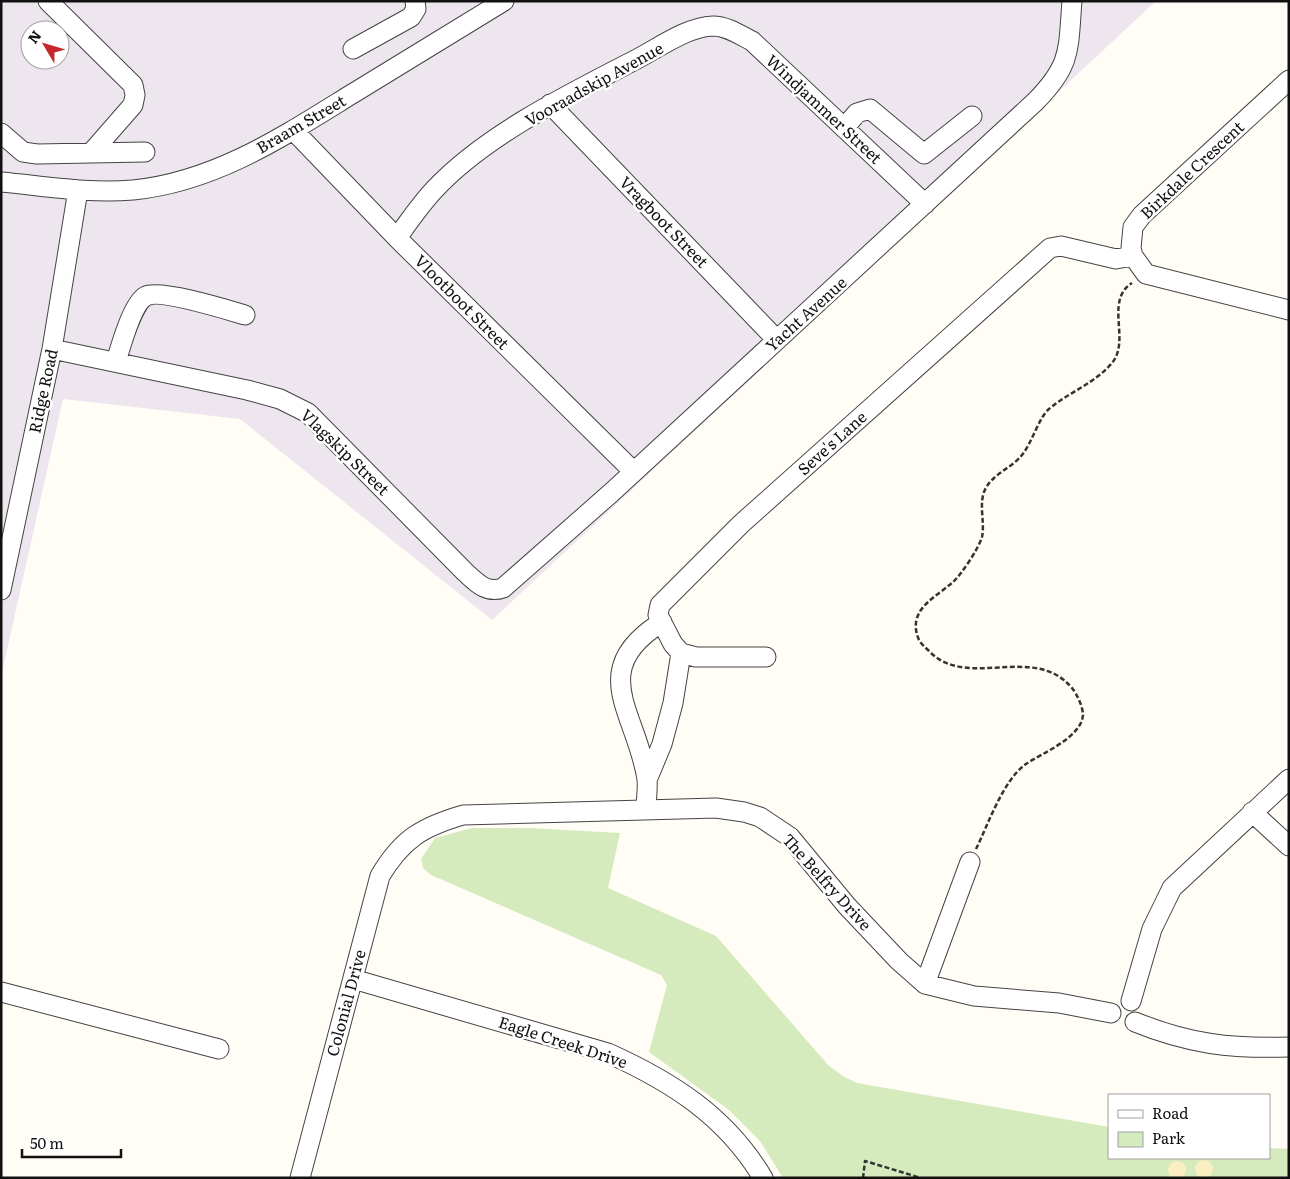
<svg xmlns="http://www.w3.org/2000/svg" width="1290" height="1179" viewBox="0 0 1290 1179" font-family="Literata,serif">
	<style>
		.industrial { fill: #eee6ef; fill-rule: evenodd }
		.green { fill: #d5ebbd }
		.sand { fill: #fbeec1 }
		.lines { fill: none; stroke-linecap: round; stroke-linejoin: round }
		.minor-casing { stroke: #444; stroke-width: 21 }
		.path { stroke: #333; stroke-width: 2.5; stroke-dasharray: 5 2.5; stroke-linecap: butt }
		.minor { stroke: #fff; stroke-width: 19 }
		.labels { text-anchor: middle; stroke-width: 5; stroke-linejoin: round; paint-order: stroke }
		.street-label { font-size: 16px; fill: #111; stroke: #fff }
	</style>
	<rect width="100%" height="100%" fill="#fffdf5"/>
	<path class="industrial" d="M 1,1 L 1156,1 L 492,620 L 240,419 L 63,399 L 1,677 ZM 30,30 L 60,30 L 60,60 L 30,60 Z"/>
	<path class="green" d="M 472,828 L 531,828 L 620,833 L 608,888 L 716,936 L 829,1066 L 843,1076 L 857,1083 L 1109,1127 L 1109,1158 L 1269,1158 L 1269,1148 L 1289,1149 L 1289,1178 L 783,1178 L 760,1141 L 729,1110 L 649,1052 L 667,985 L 661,975 L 431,875 L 423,868 L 421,859 L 435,838 Z"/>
	<path class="sand" d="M1195 1169a9 9 0 1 1 18 0a9 9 0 1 1-18 0Z
		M1168 1170a9 9 0 1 1 18 0a9 9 0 1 1-18 0Z"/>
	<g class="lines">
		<g class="minor-casing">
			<path id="minor" d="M 48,1 L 133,85 L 135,95 L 133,105 L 91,153
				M 353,49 L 411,17 L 416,9 L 415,1
				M 1289,80 L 1142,215 L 1133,227 L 1131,248 L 1133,256 L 1146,274 L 1289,310
				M 550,104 L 777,340
				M 844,128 L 857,113 L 870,109 L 924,154 L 972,116
				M 293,130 L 397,238 L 633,471
				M 1,133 L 23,152 L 37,154 L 145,152
				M 1,182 C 45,186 89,194 133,190 C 215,182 284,136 352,94 C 403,63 453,32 504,1
				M 397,238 C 409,221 420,205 434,190 C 485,135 571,93 637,59 C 660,47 687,27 713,26 C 727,26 740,35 752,41 L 925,204
				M 52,349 L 247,390 L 280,399 L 308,413 L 465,572 C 476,582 486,594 503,588 L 611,493 L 1036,101 C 1072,64 1068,50 1072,1
				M 116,362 C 120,348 133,302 146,296 C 160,289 228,310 245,315
				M 1,590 L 52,349 L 78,190
				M 766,657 L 696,657 L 681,653 L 673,644 L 658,615 L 660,605 L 741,524 L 1050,248 L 1061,246 L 1116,259 L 1133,256
				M 647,780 L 662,744 L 673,703 L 681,653
				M 646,810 C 646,800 648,789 647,779 C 637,713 585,670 662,622
				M 1252,812 L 1289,846
				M 353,979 L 608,1053 C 672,1082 726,1116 763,1178
				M 925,984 L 970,862
				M 1,992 L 219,1049
				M 1131,1001 L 1152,929 L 1172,888 L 1289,779
				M 1135,1022 C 1189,1044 1231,1049 1289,1047
				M 300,1178 L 380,876 C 402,839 422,827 463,815 L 716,808 L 744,812 L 760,817 L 790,837 L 847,906 L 899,961 L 925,984 L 974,996 L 1059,1003 L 1111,1013"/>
		</g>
		<path class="path" d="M 976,849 C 988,825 1003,780 1026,764 C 1042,753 1081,738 1083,715 C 1083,707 1077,694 1072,688 C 1034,643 968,690 930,652 C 926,648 921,644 919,640 C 906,610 935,598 953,582 C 961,575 979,548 982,537 C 985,523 979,506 984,492 C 990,475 1012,468 1022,455 C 1032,443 1039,417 1049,409 C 1069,392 1094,384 1112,363 C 1131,340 1104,301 1132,283
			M 863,1178 L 865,1161 L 921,1178"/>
		<use href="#minor" class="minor"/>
	</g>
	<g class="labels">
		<g class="street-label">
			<text transform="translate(594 84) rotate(-29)" y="6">Vooraadskip Avenue</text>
			<text transform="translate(824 109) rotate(43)" y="6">Windjammer Street</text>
			<text transform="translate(301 124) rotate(-30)" y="6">Braam Street</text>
			<text transform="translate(1192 170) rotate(-43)" y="6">Birkdale Crescent</text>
			<text transform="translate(664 222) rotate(46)" y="6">Vragboot Street</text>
			<text transform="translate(462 302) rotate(45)" y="6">Vlootboot Street</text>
			<text transform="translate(806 314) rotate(-42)" y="6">Yacht Avenue</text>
			<text transform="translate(43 391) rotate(-78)" y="6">Ridge Road</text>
			<text transform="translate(832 443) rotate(-42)" y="6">Seve's Lane</text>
			<text transform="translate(345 452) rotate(44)" y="6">Vlagskip Street</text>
			<text transform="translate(827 882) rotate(48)" y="6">The Belfry Drive</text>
			<text transform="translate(346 1003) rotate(-75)" y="6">Colonial Drive</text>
			<text transform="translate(563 1042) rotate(18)" y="6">Eagle Creek Drive</text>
		</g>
	</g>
	<rect width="1290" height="1179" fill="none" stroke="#111111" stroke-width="5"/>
	<rect x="1108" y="1094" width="162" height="65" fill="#ffffff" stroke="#a0a0a0"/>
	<rect x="1118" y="1110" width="25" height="8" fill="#ffffff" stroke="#a0a0a0"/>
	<text x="1152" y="1119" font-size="15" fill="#111111">Road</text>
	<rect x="1118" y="1132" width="25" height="15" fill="#d5ebbd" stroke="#a0a0a0"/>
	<text x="1152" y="1144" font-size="15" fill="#111111">Park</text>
	<g transform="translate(45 45) rotate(308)"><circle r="24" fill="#ffffff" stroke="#a0a0a0"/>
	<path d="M0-4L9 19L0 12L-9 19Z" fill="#c4262e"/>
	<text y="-8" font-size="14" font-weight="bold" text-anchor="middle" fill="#111111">N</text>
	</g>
	<path d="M22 1149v8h99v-8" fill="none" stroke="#111111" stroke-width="2.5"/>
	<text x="30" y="1149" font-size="15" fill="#111111" stroke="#ffffff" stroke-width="4" paint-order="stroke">50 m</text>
</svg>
